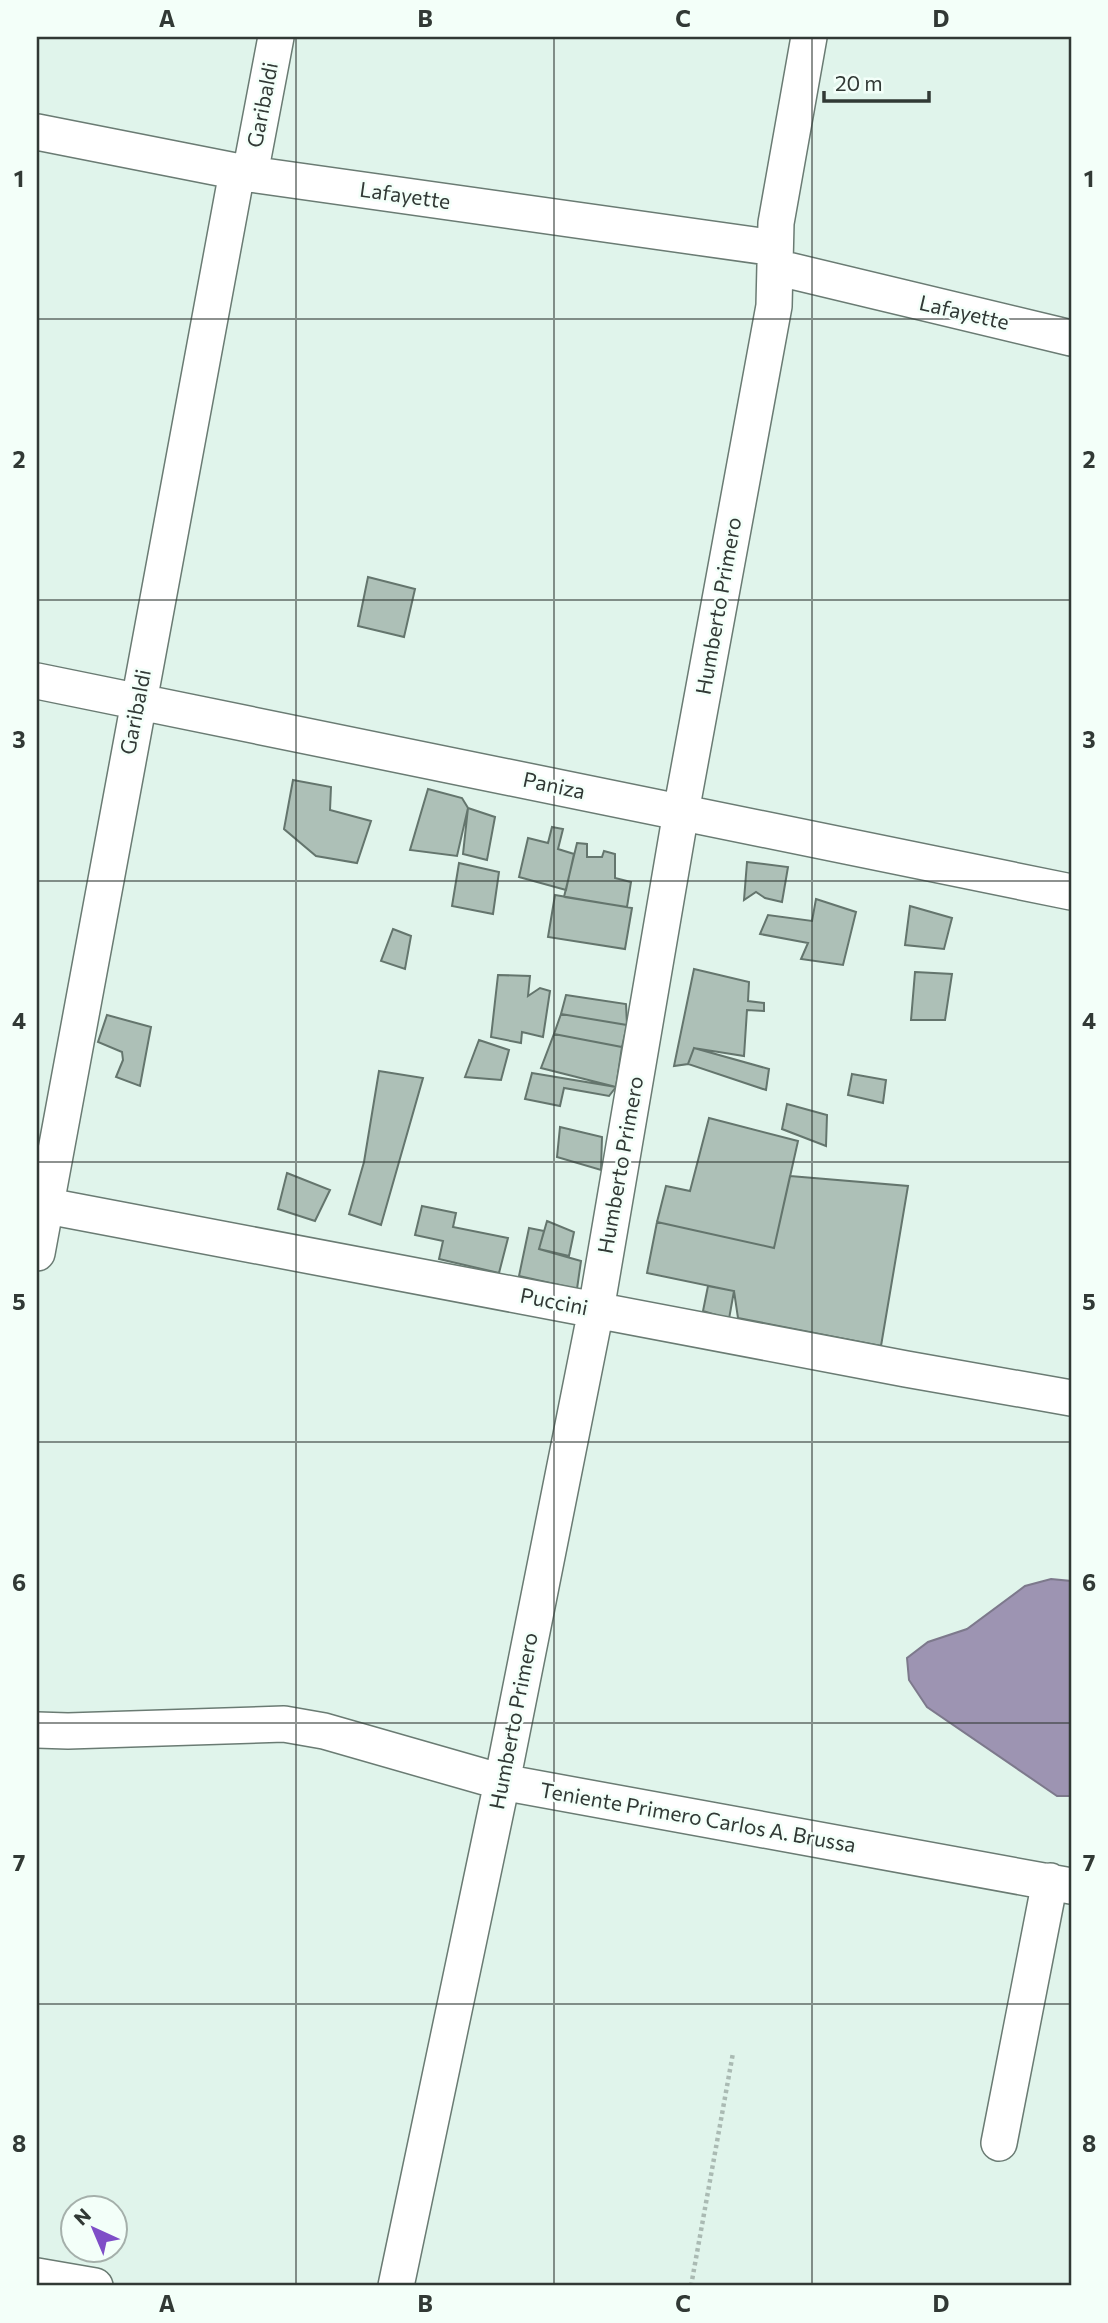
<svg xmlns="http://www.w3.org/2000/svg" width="1108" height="2323" viewBox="0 0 1108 2323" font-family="Commissioner,sans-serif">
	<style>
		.water { fill: #9d94b2; stroke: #7d798c; stroke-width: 2 }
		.building { fill: #adc0b7; stroke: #64756d; stroke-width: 2 }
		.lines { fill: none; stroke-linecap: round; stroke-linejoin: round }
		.street-casing { stroke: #6a7b73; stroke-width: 38 }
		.path { stroke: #aabab3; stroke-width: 4.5; stroke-dasharray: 3.5 3.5; stroke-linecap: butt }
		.street { stroke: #fff; stroke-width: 35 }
		.grid { fill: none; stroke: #313935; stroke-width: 2; stroke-opacity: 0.55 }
		.labels { text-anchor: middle; stroke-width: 5; stroke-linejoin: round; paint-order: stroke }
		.street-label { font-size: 21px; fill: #313935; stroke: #f3fff9 }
		.neatline { fill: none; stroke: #313935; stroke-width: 2.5 }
		.grid-label { font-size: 23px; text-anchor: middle; font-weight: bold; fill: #313935 }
	</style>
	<rect width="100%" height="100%" fill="#e0f4eb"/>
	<path class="water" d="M 1051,1579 L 1071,1581 L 1071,1796 L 1057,1796 L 927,1707 L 909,1680 L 907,1658 L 928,1642 L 967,1629 L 1025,1586 Z"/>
	<path class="building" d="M 368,577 L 415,589 L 404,637 L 358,626 Z
		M 293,780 L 331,787 L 330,810 L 371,821 L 357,863 L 316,856 L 284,829 Z
		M 428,789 L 462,798 L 468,808 L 457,856 L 410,850 Z
		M 468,808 L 495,817 L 487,860 L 463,854 Z
		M 552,827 L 563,829 L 558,849 L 574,854 L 566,890 L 519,877 L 528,838 L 548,843 Z
		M 577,843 L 587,844 L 587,857 L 602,857 L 604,851 L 615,854 L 615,878 L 631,882 L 627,907 L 564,897 Z
		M 747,862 L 788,867 L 782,902 L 765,898 L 756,892 L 744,900 Z
		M 459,863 L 499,872 L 493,914 L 452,906 Z
		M 555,895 L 632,908 L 625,949 L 548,937 Z
		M 816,899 L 856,912 L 843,965 L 801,959 L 808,943 L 760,934 L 768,915 L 812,921 Z
		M 910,906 L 952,918 L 944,949 L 905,945 Z
		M 393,929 L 411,936 L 405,969 L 381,961 Z
		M 694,969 L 749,982 L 748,1001 L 764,1003 L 764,1011 L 747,1010 L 744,1056 L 694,1048 L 688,1064 L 674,1066 Z
		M 915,972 L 952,974 L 945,1020 L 911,1020 Z
		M 498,975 L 530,976 L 528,996 L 540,988 L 550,991 L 543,1037 L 522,1032 L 521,1043 L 491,1037 Z
		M 566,995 L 626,1004 L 627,1025 L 561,1014 Z
		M 561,1014 L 627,1025 L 622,1047 L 554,1034 Z
		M 107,1015 L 151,1027 L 140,1086 L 116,1077 L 123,1060 L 122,1052 L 98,1042 Z
		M 554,1034 L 622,1047 L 616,1087 L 541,1068 Z
		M 479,1040 L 509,1050 L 501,1080 L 465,1077 Z
		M 694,1048 L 769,1069 L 766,1090 L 688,1064 Z
		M 379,1071 L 423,1078 L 381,1225 L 349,1214 L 364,1162 Z
		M 532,1073 L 616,1087 L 609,1096 L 564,1088 L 560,1106 L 525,1099 Z
		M 852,1074 L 886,1080 L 883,1103 L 848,1095 Z
		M 787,1104 L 827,1115 L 826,1146 L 782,1129 Z
		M 709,1118 L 798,1141 L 774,1248 L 657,1222 L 666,1186 L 690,1191 Z
		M 560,1127 L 602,1137 L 601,1170 L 557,1157 Z
		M 287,1173 L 330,1190 L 315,1221 L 278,1209 Z
		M 790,1176 L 908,1186 L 881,1346 L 738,1318 L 734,1291 L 647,1273 L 657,1222 L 774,1248 Z
		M 422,1206 L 456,1213 L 453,1227 L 508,1238 L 499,1273 L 439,1259 L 443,1241 L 415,1235 Z
		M 547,1221 L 574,1232 L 569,1256 L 539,1249 Z
		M 529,1228 L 544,1231 L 539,1249 L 581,1261 L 577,1289 L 519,1276 Z
		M 708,1286 L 734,1291 L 729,1319 L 703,1311 Z"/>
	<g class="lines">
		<g class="street-casing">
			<path id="street" d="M 37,132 L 250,174 L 775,248
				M 250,174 L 276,37
				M 775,267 L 1071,338
				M 37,681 L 1071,892
				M 37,1204 L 906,1369 L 1071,1398
				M 37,1253 L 237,172
				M 37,1730 L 68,1731 L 284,1724 L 324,1731 L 502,1782 L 1071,1886
				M 999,2143 L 1050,1881
				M 37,2276 L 95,2286
				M 396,2286 L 502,1782 L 596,1310 L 681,812 L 774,306 L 776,223 L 809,37"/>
		</g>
		<path class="path" d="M 691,2286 L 733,2053"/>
		<use href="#street" class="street"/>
	</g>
	<path class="grid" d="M 296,37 L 296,2286M 554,37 L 554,2286M 812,37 L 812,2286M 37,319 L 1071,319M 37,600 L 1071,600M 37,881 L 1071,881M 37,1162 L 1071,1162M 37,1442 L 1071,1442M 37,1723 L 1071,1723M 37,2004 L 1071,2004"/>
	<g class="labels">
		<g class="street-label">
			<text transform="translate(263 105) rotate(-79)" y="7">Garibaldi</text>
			<text transform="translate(405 196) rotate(8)" y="7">Lafayette</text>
			<text transform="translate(964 313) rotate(13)" y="7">Lafayette</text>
			<text transform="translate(719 606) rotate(-80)" y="7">Humberto Primero</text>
			<text transform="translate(136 712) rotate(-79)" y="7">Garibaldi</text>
			<text transform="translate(554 786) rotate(12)" y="7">Paniza</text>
			<text transform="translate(621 1165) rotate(-80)" y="7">Humberto Primero</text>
			<text transform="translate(554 1302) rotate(11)" y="7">Puccini</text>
			<text transform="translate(514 1721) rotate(-79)" y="7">Humberto Primero</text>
			<text transform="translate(698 1818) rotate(10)" y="7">Teniente Primero Carlos A. Brussa</text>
		</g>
	</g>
	<rect width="1108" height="2323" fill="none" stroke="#f3fff9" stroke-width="77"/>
	<g transform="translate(94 2229) rotate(316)"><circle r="33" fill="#f3fff9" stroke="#a5b0ab" stroke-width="2"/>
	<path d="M0-5L12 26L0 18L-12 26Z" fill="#7e4ec7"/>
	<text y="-10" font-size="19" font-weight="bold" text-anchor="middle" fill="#313935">N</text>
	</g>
	<path d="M824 91v10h105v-10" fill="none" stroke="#313935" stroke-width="3.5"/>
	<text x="835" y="91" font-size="21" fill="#313935" stroke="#f3fff9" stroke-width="5" paint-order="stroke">20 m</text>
	<rect x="38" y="38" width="1032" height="2246" class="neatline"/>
	<g class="grid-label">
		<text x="167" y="27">A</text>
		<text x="425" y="27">B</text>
		<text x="683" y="27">C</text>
		<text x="941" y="27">D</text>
		<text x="19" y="187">1</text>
		<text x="1089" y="187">1</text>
		<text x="19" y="468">2</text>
		<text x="1089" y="468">2</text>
		<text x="19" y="748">3</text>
		<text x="1089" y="748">3</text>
		<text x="19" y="1029">4</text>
		<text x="1089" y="1029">4</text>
		<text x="19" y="1310">5</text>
		<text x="1089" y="1310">5</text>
		<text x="19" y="1591">6</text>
		<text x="1089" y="1591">6</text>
		<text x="19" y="1871">7</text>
		<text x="1089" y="1871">7</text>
		<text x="19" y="2152">8</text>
		<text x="1089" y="2152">8</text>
		<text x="167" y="2312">A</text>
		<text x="425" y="2312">B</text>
		<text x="683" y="2312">C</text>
		<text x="941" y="2312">D</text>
	</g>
</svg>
